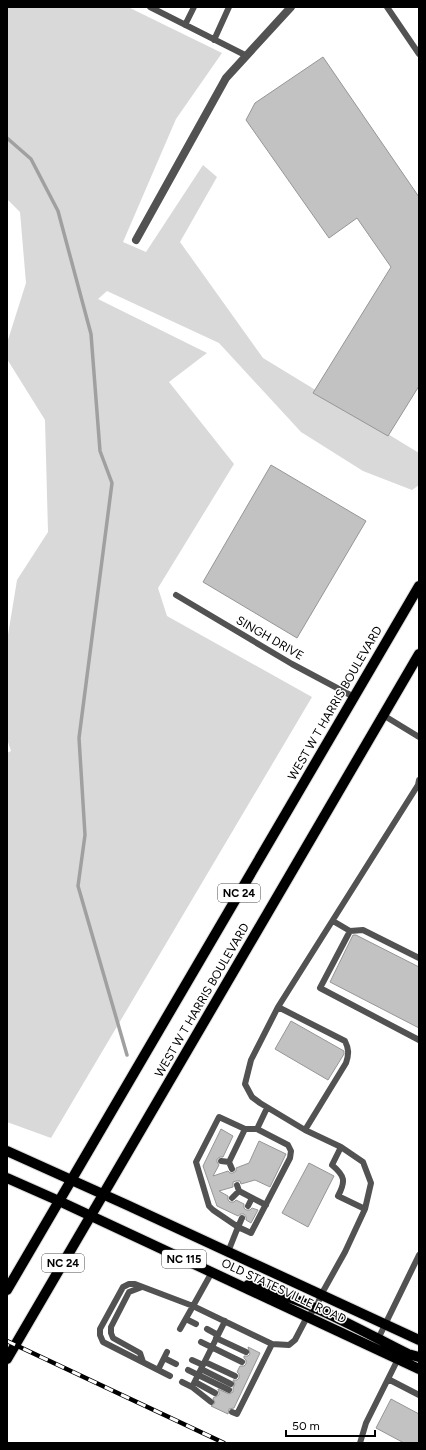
<svg xmlns="http://www.w3.org/2000/svg" width="426" height="1450" viewBox="0 0 426 1450" font-family="Figtree,sans-serif">
	<style>
		.green { fill: #d9d9d9 }
		.lines { fill: none; stroke-linecap: round; stroke-linejoin: round }
		.stream { stroke: #a0a0a0; stroke-width: 3.5 }
		.building { fill: #c2c2c2; stroke: #969696 }
		.primary-casing { stroke: #dbdbdb; stroke-width: 12 }
		.service { stroke: #525252; stroke-width: 6 }
		.minor { stroke: #525252; stroke-width: 8 }
		.primary { stroke: #000; stroke-width: 10 }
		.rail-casing { stroke: #000; stroke-width: 4.5 }
		.rail { stroke: #fff; stroke-width: 3; stroke-dasharray: 9; stroke-linecap: butt }
		.labels { text-anchor: middle; stroke-width: 3; stroke-linejoin: round; paint-order: stroke }
		.shield { fill: #fff; stroke: #4c4c4c; stroke-width: 1 }
		.shield-label { font-size: 11px; font-weight: bold; fill: #000 }
		.street-label { font-size: 12px; fill: #000; stroke: #fff }
	</style>
	<rect width="100%" height="100%" fill="#fff"/>
	<path class="green" d="M 7,7 L 128,7 L 222,53 L 176,119 L 123,242 L 146,252 L 203,165 L 217,177 L 180,242 L 263,358 L 419,453 L 419,485 L 412,490 L 363,471 L 301,432 L 219,343 L 107,291 L 98,299 L 207,353 L 169,382 L 234,464 L 158,588 L 167,616 L 312,697 L 51,1138 L 7,1122 L 7,753 L 11,751 L 7,739 L 7,641 L 17,580 L 48,532 L 45,420 L 7,359 L 7,343 L 26,283 L 20,212 L 7,199 Z"/>
	<g class="lines">
		<path class="stream" d="M 7,138 L 31,159 L 58,211 L 91,334 L 100,451 L 112,483 L 79,738 L 85,835 L 78,886 L 127,1055"/>
	</g>
	<path class="building" d="M 323,57 L 419,197 L 419,386 L 388,436 L 313,393 L 391,267 L 357,218 L 329,238 L 246,120 L 255,103 Z
		M 271,465 L 366,521 L 297,638 L 203,582 Z
		M 353,935 L 356,935 L 419,967 L 419,1028 L 330,982 Z
		M 291,1021 L 344,1051 L 344,1054 L 328,1080 L 275,1049 Z
		M 221,1129 L 233,1136 L 223,1157 L 220,1157 L 217,1159 L 217,1162 L 219,1165 L 213,1176 L 228,1171 L 230,1173 L 233,1173 L 236,1171 L 236,1168 L 249,1163 L 259,1141 L 286,1154 L 270,1187 L 255,1180 L 241,1184 L 240,1181 L 236,1181 L 233,1182 L 233,1187 L 219,1191 L 228,1196 L 228,1200 L 230,1202 L 234,1202 L 236,1200 L 244,1204 L 244,1208 L 246,1210 L 250,1210 L 252,1208 L 258,1210 L 251,1223 L 246,1220 L 246,1217 L 244,1214 L 241,1214 L 238,1216 L 217,1206 L 203,1166 Z
		M 309,1163 L 334,1176 L 308,1227 L 282,1213 Z
		M 248,1347 L 260,1353 L 234,1408 L 229,1409 L 228,1414 L 211,1406 L 215,1403 L 213,1398 L 219,1395 L 219,1393 L 218,1389 L 229,1394 L 233,1392 L 233,1388 L 235,1384 L 233,1380 L 237,1380 L 239,1378 L 239,1374 L 237,1372 L 240,1366 L 244,1366 L 246,1364 L 246,1360 L 244,1358 L 244,1356 L 248,1356 L 250,1354 Z
		M 391,1399 L 419,1414 L 419,1443 L 404,1443 L 376,1428 Z"/>
	<g class="lines">
		<g class="primary-casing">
			<path id="primary" d="M 7,1151 L 127,1205 L 419,1340
				M 7,1178 L 59,1201 L 419,1369
				M 248,1285 C 305,1298 356,1328 408,1354 L 419,1357
				M 7,1290 L 419,586
				M 7,1359 L 419,654"/>
		</g>
		<path class="service" d="M 150,7 L 247,56
			M 387,7 L 419,54
			M 185,25 L 194,7
			M 214,40 L 229,7
			M 176,595 L 292,664 L 354,697
			M 383,715 L 419,737
			M 333,921 L 350,931 L 363,930 L 419,958
			M 350,931 L 320,988 L 419,1040
			M 278,1007 L 345,1041 C 349,1049 349,1054 346,1063 L 305,1130
			M 341,1147 L 332,1165 C 345,1176 346,1181 338,1196 L 365,1209
			M 221,1161 L 229,1162
			M 232,1169 L 229,1162 L 245,1129
			M 237,1185 L 239,1191 L 266,1205
			M 232,1198 L 239,1191
			M 248,1206 L 252,1198
			M 242,1218 L 238,1227 L 251,1233 L 290,1158 L 291,1151 L 288,1145 L 257,1129
			M 228,1252 L 238,1227 L 213,1210 L 209,1206 L 196,1162 L 219,1117 L 245,1129 L 257,1129 L 267,1108
			M 212,1272 L 193,1306 L 272,1344 L 289,1345 L 295,1340 L 307,1317 L 316,1308 L 321,1295 L 345,1252 L 365,1209 L 371,1183 L 363,1162 L 341,1147 L 305,1130 L 260,1103 L 252,1097 L 245,1084 L 251,1060 L 278,1007 L 418,785 L 419,780
			M 142,1287 L 129,1292 L 111,1327 L 111,1333 L 113,1338 L 140,1353 L 143,1362
			M 186,1319 L 196,1324
			M 207,1329 L 218,1335
			M 216,1338 L 246,1352
			M 378,1339 L 419,1255
			M 201,1342 L 242,1362
			M 164,1358 L 176,1364
			M 398,1359 L 388,1379 L 419,1395
			M 192,1360 L 203,1365
			M 205,1362 L 235,1376
			M 201,1369 L 231,1384
			M 158,1370 L 167,1352
			M 188,1370 L 229,1390
			M 170,1376 L 103,1342 L 100,1335 L 100,1329 L 123,1287 L 129,1284 L 135,1284 L 193,1306 L 180,1329
			M 182,1382 L 192,1387 L 211,1402
			M 195,1382 L 215,1393
			M 192,1387 L 225,1321
			M 232,1412 L 237,1414 L 272,1344
			M 360,1443 L 366,1423 L 388,1379"/>
		<path class="minor" d="M 136,240 L 226,78 L 291,7"/>
		<use href="#primary" class="primary"/>
		<g class="rail-casing">
			<path id="rail" d="M 7,1341 L 224,1443"/>
		</g>
		<use href="#rail" class="rail"/>
	</g>
	<g class="labels">
		<g class="shield">
			<rect x="218" y="884" width="42" height="18" rx="3"/>
			<rect x="162" y="1250" width="44" height="18" rx="3"/>
			<rect x="42" y="1254" width="42" height="18" rx="3"/>
		</g>
		<g class="shield-label">
			<text x="239" y="897">NC 24</text>
			<text x="184" y="1263">NC 115</text>
			<text x="63" y="1267">NC 24</text>
		</g>
		<g class="street-label">
			<text transform="translate(270 638) rotate(30)" y="4">SINGH DRIVE</text>
			<text transform="translate(335 703) rotate(-60)" y="4">WEST W T HARRIS BOULEVARD</text>
			<text transform="translate(202 1000) rotate(-60)" y="4">WEST W T HARRIS BOULEVARD</text>
			<text transform="translate(284 1291) rotate(25)" y="4">OLD STATESVILLE ROAD</text>
		</g>
	</g>
	<rect width="426" height="1450" fill="none" stroke="#000000" stroke-width="16"/>
	<path d="M286 1430v6h89v-6" fill="none" stroke="#000000" stroke-width="2"/>
	<text x="292" y="1430" font-size="12" fill="#000000" stroke="#ffffff" stroke-width="3" paint-order="stroke">50 m</text>
</svg>
